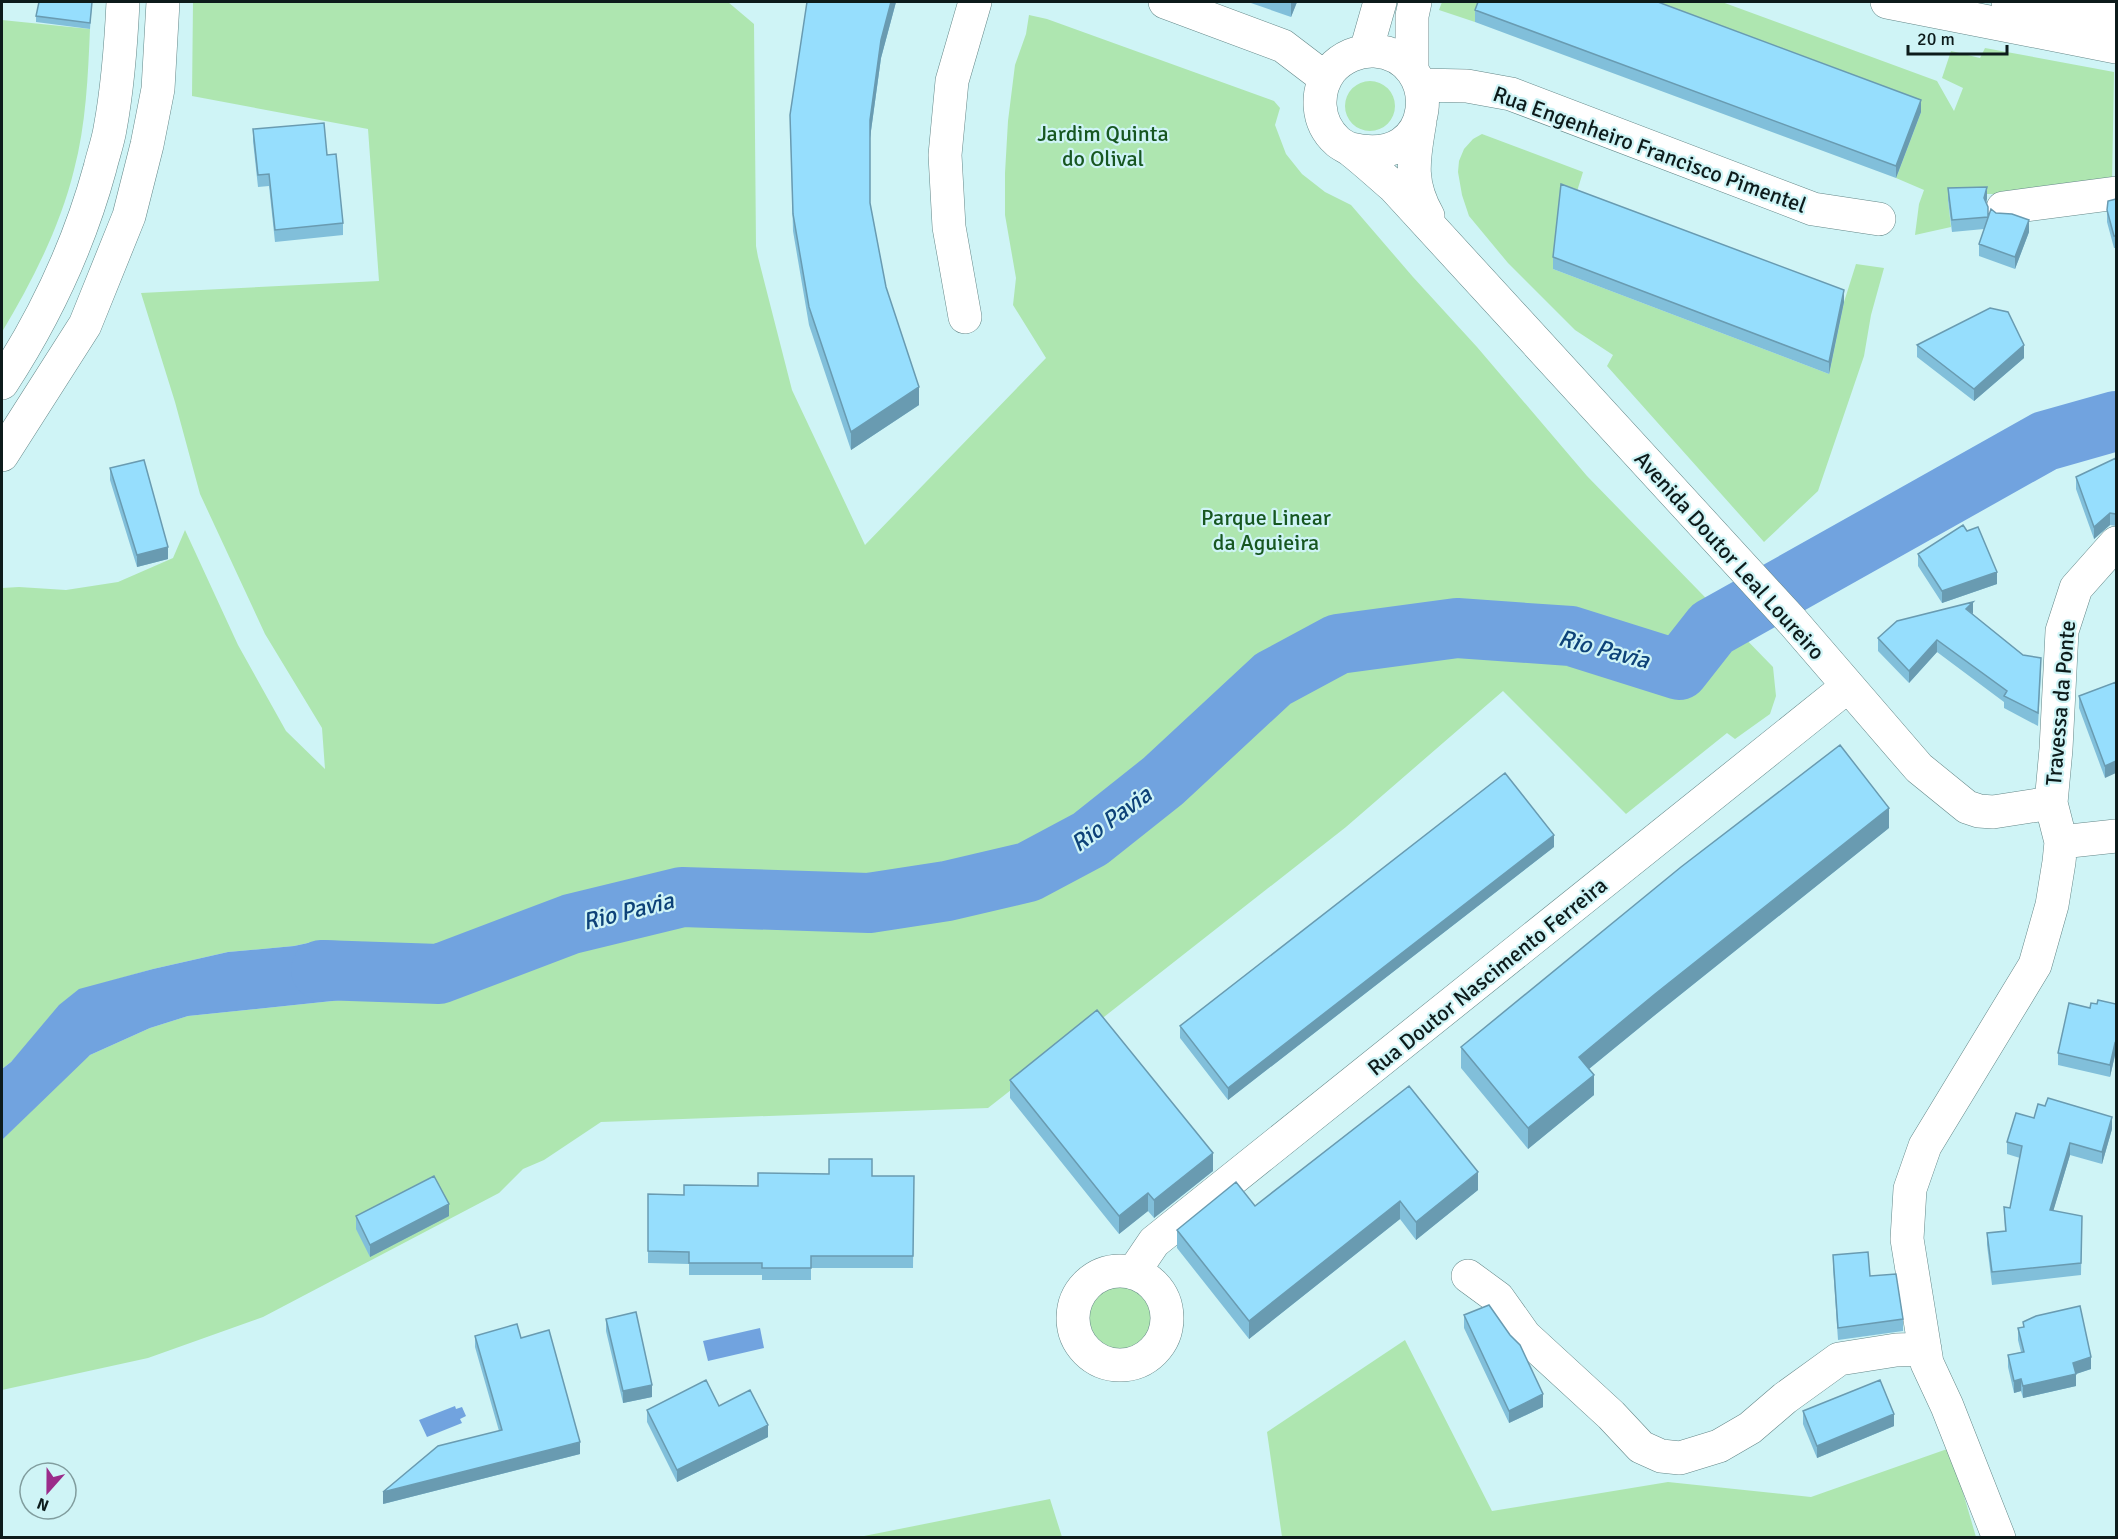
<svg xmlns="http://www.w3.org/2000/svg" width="2118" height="1539" viewBox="0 0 2118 1539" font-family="Signika,sans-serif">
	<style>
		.green { fill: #aee6b0 }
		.water { fill: #71a3df }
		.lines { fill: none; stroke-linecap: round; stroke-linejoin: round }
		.river { stroke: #71a3df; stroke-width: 60 }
		.minor-casing { stroke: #648788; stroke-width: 34 }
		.major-casing { stroke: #648788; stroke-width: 34 }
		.minor { stroke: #fff; stroke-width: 33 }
		.major { stroke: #fff; stroke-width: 33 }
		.wall { fill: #81bfda }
		.shaded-wall { fill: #699bb1 }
		.building { fill: #96defd; stroke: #699bb1; stroke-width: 1.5 }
		.labels { text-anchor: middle; stroke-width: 4.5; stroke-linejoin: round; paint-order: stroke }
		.park-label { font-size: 22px; fill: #175720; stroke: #cff4f6 }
		.street-label { font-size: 22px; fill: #0d1b1b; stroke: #cff4f6 }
		.water-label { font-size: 24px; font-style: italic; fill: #0d4278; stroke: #cff4f6 }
	</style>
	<rect width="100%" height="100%" fill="#cff4f6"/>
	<path class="green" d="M 193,2 L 728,2 L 754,24 L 756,246 L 758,257 L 792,390 L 865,545 L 1046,358 L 1013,305 L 1016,278 L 1005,215 L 1005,173 L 1008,121 L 1015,65 L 1026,34 L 1029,15 L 1047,19 L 1274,101 L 1280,108 L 1275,125 L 1286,154 L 1302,174 L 1325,192 L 1351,205 L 1413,277 L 1477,347 L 1587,476 L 1773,667 L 1776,696 L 1770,714 L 1735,739 L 1727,733 L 1626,814 L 1503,691 L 1346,827 L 988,1108 L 601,1122 L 544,1160 L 523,1169 L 499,1193 L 263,1317 L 148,1358 L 2,1390 L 2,1140 L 79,1063 L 90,1055 L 150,1028 L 188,1016 L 361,998 L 414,996 L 322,940 L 294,946 L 228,952 L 153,969 L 79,990 L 11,1062 L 2,1069 L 2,588 L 19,587 L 66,590 L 118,582 L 173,558 L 185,530 L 238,645 L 286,731 L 325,769 L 322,728 L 265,634 L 200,494 L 175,402 L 141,293 L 379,281 L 368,129 L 192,96 Z
		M 1442,2 L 1482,2 L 1475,22 L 1439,10 Z
		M 1625,2 L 1722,2 L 1937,81 L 1954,111 L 1963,88 L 1942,78 L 1951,51 L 1980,58 L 1985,48 L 2114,72 L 2112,184 L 2025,194 L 1987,194 L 1981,199 L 1948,200 L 1951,227 L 1915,235 L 1919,204 L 1924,190 L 1896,178 L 1921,112 Z
		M 2,20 L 90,29 C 88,76 86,125 74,170 C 60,227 32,282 2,332 Z
		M1345 106a25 25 0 1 1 50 0a25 25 0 1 1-50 0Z
		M 1482,134 L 1583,172 L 1553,269 L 1829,374 L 1844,302 L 1856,264 L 1884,268 L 1871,315 L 1864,356 L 1818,491 L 1764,542 L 1607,366 L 1613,355 L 1575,330 L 1508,263 L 1469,216 L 1462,195 L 1458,172 L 1459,161 L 1464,149 L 1473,139 Z
		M1088 1316a33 33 0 1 1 66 0a33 33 0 1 1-66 0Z
		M 1405,1340 L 1492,1511 L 1668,1482 L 1811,1497 L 1950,1448 L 1976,1537 L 1282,1537 L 1267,1432 Z
		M 1050,1499 L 1062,1537 L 859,1537 Z"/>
	<path class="water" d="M 322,940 L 391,944 L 415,996 L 361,998 L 188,1016 L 150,1028 L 90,1055 L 2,1140 L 2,1069 L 11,1062 L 59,1005 L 79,989 L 153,969 L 228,952 L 294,946 Z
		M 760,1328 L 764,1348 L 708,1361 L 703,1341 Z
		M 455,1406 L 456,1409 L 462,1407 L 466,1416 L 460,1419 L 462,1423 L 427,1437 L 419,1420 Z"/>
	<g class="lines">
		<path class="river" d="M 321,970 L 439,974 L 571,924 L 682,897 L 869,903 L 947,891 L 1028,872 L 1090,839 L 1163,781 L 1273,679 L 1338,644 L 1457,628 L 1571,636 L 1679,670 L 1712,628 L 2045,441 L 2116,421"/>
		<g class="minor-casing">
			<path id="minor" d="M 1165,2 L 1283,46 L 1325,78
				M 1366,51 L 1380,2
				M 1412,70 L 1412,16 L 1415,2
				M 1420,85 L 1467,86 L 1511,94 L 1813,209 L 1879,219
				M 1420,121 C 1414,158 1408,181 1428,216
				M 1351,149 C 1439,171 1444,56 1375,51 C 1359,50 1342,57 1331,70 C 1315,91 1316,122 1337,141 C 1341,145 1347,147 1352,151 C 1366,162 1380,175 1394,187 L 1793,622 L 1919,768 L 1967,807 L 1979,811 L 1993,812 L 2051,803
				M 2003,208 L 2116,193
				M 965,317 L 949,227 L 945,155 L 952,81 L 975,2
				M 2061,842 L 2116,836
				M1073 1318a47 47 0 1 1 94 0a47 47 0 1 1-94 0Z
				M 1133,1273 L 1154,1242 L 1848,686
				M 1468,1276 L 1498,1298 L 1525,1336 L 1611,1415 L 1641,1447 L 1661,1456 L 1680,1458 L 1719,1446 L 1750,1428 L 1785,1398 L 1839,1359 L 1896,1350 L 1925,1349
				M 1999,1538 L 1947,1406 L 1927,1363 L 1907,1239 L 1910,1189 L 1925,1146 L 2035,965 L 2052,905 L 2059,862 L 2061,842 L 2051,803 L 2056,749 L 2062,631 L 2076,588 L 2116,543"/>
		</g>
		<g class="major-casing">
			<path id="major" d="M 1887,2 L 2116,47
				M 2008,2 L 2116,19
				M 2,383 C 45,317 79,245 100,168 C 103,155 108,142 110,129 C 118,86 121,44 123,2
				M 2,455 L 85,325 L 129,216 L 147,145 L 158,89 L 163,2"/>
		</g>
		<use href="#minor" class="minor"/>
		<use href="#major" class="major"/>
	</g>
	<path class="wall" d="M 92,2 L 90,29 L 36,22 L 36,16 Z
		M 807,2 L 896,2 L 881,58 L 870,138 L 870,203 L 886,287 L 919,405 L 851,450 L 809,325 L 793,231 L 790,115 Z
		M 1248,2 L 1297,2 L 1291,17 Z
		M 1475,10 L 1921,112 L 1896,178 L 1475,22 Z
		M 253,129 L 327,155 L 343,223 L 343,235 L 275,242 L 269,186 L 258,187 L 253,141 Z
		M 1948,188 L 1987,199 L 1986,202 L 1988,217 L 2029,232 L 2015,269 L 1979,256 L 1979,244 L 1984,229 L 1952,232 L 1948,200 Z
		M 2116,199 L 2116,248 L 2114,248 L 2107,222 L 2107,210 Z
		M 1553,257 L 1844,302 L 1829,374 L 1553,269 Z
		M 1917,345 L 2024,358 L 1974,401 L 1917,357 Z
		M 2116,458 L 2116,526 L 2110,525 L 2094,539 L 2076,489 L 2076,477 Z
		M 110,468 L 168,559 L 137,567 L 110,480 Z
		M 1918,554 L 1997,584 L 1942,603 L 1918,566 Z
		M 1972,614 L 2041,670 L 2038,726 L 2004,708 L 2004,702 L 1937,652 L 1909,683 L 1878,651 L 1878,638 Z
		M 2116,682 L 2105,778 L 2079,708 L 2079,696 Z
		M 1889,828 L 1655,1015 L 1589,1069 L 1594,1095 L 1528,1149 L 1461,1068 L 1461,1047 Z
		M 1554,847 L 1228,1100 L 1180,1038 L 1180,1026 Z
		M 2097,1004 L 2116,1004 L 2116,1056 L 2115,1055 L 2110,1077 L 2058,1065 L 2058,1053 L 2090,1008 Z
		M 1010,1080 L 1213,1171 L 1154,1218 L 1148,1211 L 1119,1234 L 1010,1098 Z
		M 2034,1118 L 2112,1129 L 2102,1164 L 2070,1155 L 2053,1211 L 2082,1216 L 2081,1275 L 1992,1285 L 1987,1245 L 1987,1233 L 2005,1232 L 2004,1207 L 2010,1208 L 2020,1158 L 2007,1154 L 2007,1142 Z
		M 872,1176 L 914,1176 L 913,1268 L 811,1268 L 811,1280 L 762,1280 L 762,1275 L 689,1275 L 689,1264 L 648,1263 L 648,1194 L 684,1195 L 758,1186 Z
		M 1478,1190 L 1416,1240 L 1400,1219 L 1249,1339 L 1177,1248 L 1177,1230 L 1255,1206 Z
		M 356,1216 L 449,1216 L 370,1257 L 356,1229 Z
		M 1833,1255 L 1870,1276 L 1903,1319 L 1903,1331 L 1838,1340 L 1833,1267 Z
		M 1464,1315 L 1543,1407 L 1509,1423 L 1464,1328 Z
		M 606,1319 L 652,1397 L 623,1403 L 606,1331 Z
		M 2023,1322 L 2091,1369 L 2076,1374 L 2076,1386 L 2023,1398 L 2021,1391 L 2014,1393 L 2008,1367 L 2008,1355 L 2021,1352 L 2018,1340 L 2018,1328 L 2023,1327 Z
		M 475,1336 L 521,1338 L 580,1454 L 383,1504 L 499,1431 L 475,1347 Z
		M 719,1406 L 768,1437 L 677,1482 L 647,1422 L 647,1410 Z
		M 1803,1411 L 1894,1426 L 1817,1458 L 1803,1424 Z"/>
	<path class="shaded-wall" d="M 891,2 L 896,2 L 881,58 L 870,138 L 870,120 L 881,40 Z
		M 1291,2 L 1297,2 L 1291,17 Z
		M 1921,100 L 1921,112 L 1896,178 L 1896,166 Z
		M 1987,187 L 1987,199 L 1984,210 L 1984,198 Z
		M 2029,220 L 2029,232 L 2015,269 L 2015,257 Z
		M 1844,290 L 1844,302 L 1829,374 L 1829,362 Z
		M 2024,345 L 2024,358 L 1974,401 L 1974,389 Z
		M 919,387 L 919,405 L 851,450 L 851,432 Z
		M 2110,513 L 2110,525 L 2094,539 L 2094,527 Z
		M 168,547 L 168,559 L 137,567 L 137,555 Z
		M 1997,572 L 1997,584 L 1942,603 L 1942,591 Z
		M 1973,602 L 1973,614 L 1966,609 Z
		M 1937,640 L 1937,652 L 1909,683 L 1909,671 Z
		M 2116,761 L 2116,773 L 2105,778 L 2105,766 Z
		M 1889,808 L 1889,828 L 1655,1015 L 1579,1077 L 1579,1057 L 1655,994 Z
		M 1554,835 L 1554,847 L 1228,1100 L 1228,1088 Z
		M 2115,1043 L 2115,1055 L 2110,1077 L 2110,1065 Z
		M 1594,1075 L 1594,1095 L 1528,1149 L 1528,1128 Z
		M 2112,1117 L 2112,1129 L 2102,1164 L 2102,1152 Z
		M 2070,1143 L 2070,1155 L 2050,1222 L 2050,1210 Z
		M 1213,1153 L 1213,1171 L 1154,1218 L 1154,1200 Z
		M 1478,1172 L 1478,1190 L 1416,1240 L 1416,1222 Z
		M 1148,1193 L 1148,1211 L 1119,1234 L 1119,1216 Z
		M 1400,1201 L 1400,1219 L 1249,1339 L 1249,1321 Z
		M 449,1204 L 449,1216 L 370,1257 L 370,1245 Z
		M 2091,1357 L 2091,1369 L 2076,1374 L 2076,1386 L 2023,1398 L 2023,1386 L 2073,1363 Z
		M 2021,1379 L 2021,1391 L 2014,1393 L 2014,1381 Z
		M 652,1385 L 652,1397 L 623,1403 L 623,1391 Z
		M 1543,1394 L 1543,1407 L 1509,1423 L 1509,1411 Z
		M 1894,1414 L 1894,1426 L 1817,1458 L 1817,1446 Z
		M 768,1425 L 768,1437 L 677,1482 L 677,1470 Z
		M 580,1442 L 580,1454 L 383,1504 L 383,1492 Z"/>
	<path class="building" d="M 39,2 L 92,2 L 90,23 L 36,16 Z
		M 807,2 L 891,2 L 881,40 L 870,120 L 870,203 L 886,287 L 919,387 L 851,432 L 809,307 L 793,214 L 790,115 Z
		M 1478,2 L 1658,2 L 1921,100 L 1896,166 L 1475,10 Z
		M 324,123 L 327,155 L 336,154 L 343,223 L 275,230 L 269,174 L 258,175 L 253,129 Z
		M 1561,184 L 1844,290 L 1829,362 L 1553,257 Z
		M 1987,187 L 1984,198 L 1988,207 L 1988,217 L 1952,220 L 1948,188 Z
		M 2116,199 L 2116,236 L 2114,236 L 2107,210 L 2108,201 Z
		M 1991,209 L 1996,213 L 2012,214 L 2029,220 L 2015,257 L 1979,244 Z
		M 1990,308 L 2008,312 L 2024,345 L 1974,389 L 1917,345 Z
		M 2116,458 L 2116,514 L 2110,513 L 2094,527 L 2076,477 Z
		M 144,460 L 168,547 L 137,555 L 110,468 Z
		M 1963,525 L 1967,531 L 1978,527 L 1997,572 L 1942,591 L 1918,554 Z
		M 1973,602 L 1966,609 L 2023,655 L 2041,658 L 2038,713 L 2004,696 L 2007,691 L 1937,640 L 1909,671 L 1878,638 L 1897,621 Z
		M 2116,682 L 2116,761 L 2105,766 L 2079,696 Z
		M 1840,745 L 1889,808 L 1655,994 L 1579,1057 L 1594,1075 L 1528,1128 L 1461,1047 L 1681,867 Z
		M 1505,773 L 1554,835 L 1228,1088 L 1180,1026 Z
		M 2098,1000 L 2116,1004 L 2116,1044 L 2115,1043 L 2110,1065 L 2058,1053 L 2069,1003 L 2090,1008 L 2091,1003 L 2097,1004 Z
		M 1097,1010 L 1213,1153 L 1154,1200 L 1148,1193 L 1119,1216 L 1010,1080 Z
		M 1409,1086 L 1478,1172 L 1416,1222 L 1400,1201 L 1249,1321 L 1177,1230 L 1236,1182 L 1255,1206 Z
		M 2048,1098 L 2112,1117 L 2102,1152 L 2070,1143 L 2050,1210 L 2082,1216 L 2081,1263 L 1992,1272 L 1987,1233 L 2006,1231 L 2004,1207 L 2010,1208 L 2022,1146 L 2007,1142 L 2016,1113 L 2034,1118 L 2038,1104 L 2045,1106 Z
		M 829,1159 L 872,1159 L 872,1176 L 914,1176 L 913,1256 L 811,1256 L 811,1268 L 762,1268 L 762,1263 L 689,1263 L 689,1252 L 648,1251 L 648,1194 L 684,1195 L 684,1185 L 758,1186 L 758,1173 L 829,1174 Z
		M 434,1176 L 449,1204 L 370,1245 L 356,1216 Z
		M 1868,1252 L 1870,1276 L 1896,1274 L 1903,1319 L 1838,1328 L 1833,1255 Z
		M 1489,1305 L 1510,1335 L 1520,1345 L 1543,1394 L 1509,1411 L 1464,1315 Z
		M 2080,1306 L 2091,1357 L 2073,1363 L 2076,1374 L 2023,1386 L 2021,1379 L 2014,1381 L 2008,1355 L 2024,1352 L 2018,1328 L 2024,1327 L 2023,1322 L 2036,1316 Z
		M 636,1312 L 652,1385 L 623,1391 L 606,1319 Z
		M 517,1324 L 521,1338 L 549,1330 L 580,1442 L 383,1492 L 438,1446 L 502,1430 L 475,1336 Z
		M 706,1380 L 719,1406 L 750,1390 L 768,1425 L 677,1470 L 647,1410 Z
		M 1880,1380 L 1894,1414 L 1817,1446 L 1803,1411 Z"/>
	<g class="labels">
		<g class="park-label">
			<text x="1103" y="141">Jardim Quinta<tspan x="1103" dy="25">do Olival</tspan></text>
			<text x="1266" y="525">Parque Linear<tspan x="1266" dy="25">da Aguieira</tspan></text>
		</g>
		<g class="street-label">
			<text transform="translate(1650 149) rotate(20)" y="8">Rua Engenheiro Francisco Pimentel</text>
			<text transform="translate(1730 555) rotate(48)" y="8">Avenida Doutor Leal Loureiro</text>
			<text transform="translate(2060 703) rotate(-85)" y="8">Travessa da Ponte</text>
			<text transform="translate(1487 976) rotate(-39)" y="8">Rua Doutor Nascimento Ferreira</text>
		</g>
		<g class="water-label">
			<text transform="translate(1604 649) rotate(15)" y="8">Rio Pavia</text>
			<text transform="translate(1111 819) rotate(-36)" y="8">Rio Pavia</text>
			<text transform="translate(628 911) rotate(-14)" y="8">Rio Pavia</text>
		</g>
	</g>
	<rect width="2118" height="1539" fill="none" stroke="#0d1b1b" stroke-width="6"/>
	<g transform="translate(48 1491) rotate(201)"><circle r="28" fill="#cff4f6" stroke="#819d9e" stroke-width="1.5"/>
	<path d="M0-4.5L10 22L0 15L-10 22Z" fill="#9b2b8a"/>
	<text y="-9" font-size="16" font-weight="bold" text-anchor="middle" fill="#0d1b1b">N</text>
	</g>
	<path d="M1908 45v9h99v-9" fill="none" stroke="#0d1b1b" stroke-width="3"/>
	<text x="1917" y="45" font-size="18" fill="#0d1b1b" stroke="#cff4f6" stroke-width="4.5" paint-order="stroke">20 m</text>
</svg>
